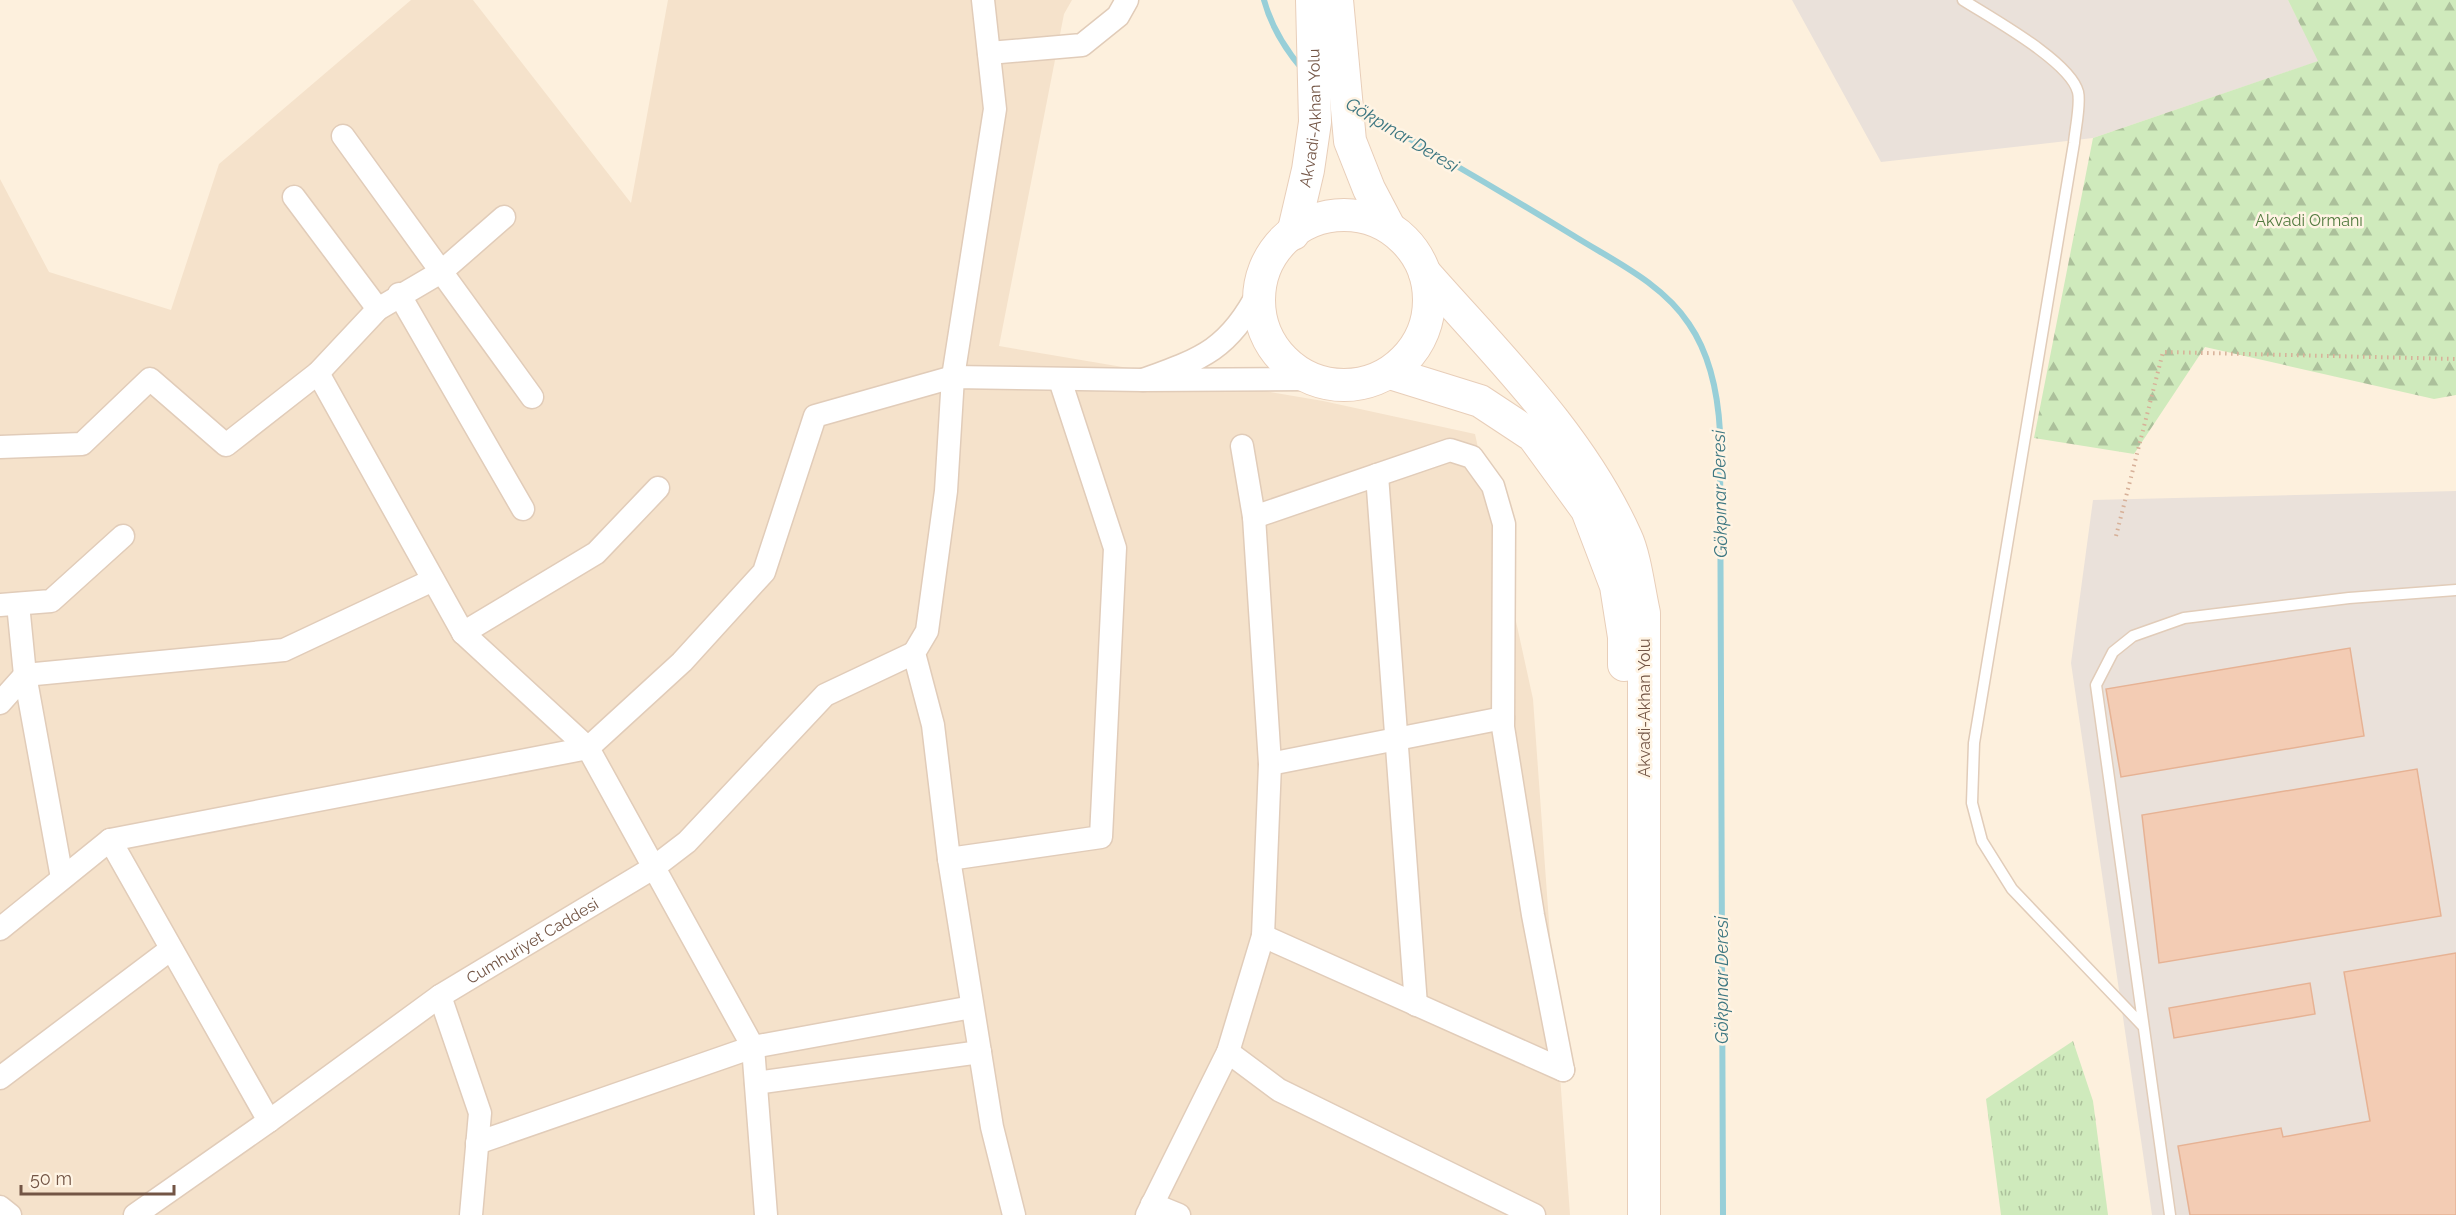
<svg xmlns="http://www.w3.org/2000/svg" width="2456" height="1215" viewBox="0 0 2456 1215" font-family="Raleway,sans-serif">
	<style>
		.residential { fill: #f5e2cb }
		.industrial { fill: #eae1da }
		.grass { fill: url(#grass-tufts) }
		.forest { fill: url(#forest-firs) }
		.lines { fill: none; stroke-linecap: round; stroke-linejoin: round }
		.stream { stroke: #98cfd8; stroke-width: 6 }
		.building { fill: #f3ccb4; stroke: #e6b294; stroke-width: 1.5 }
		.lane-casing { stroke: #e1ccb9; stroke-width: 13 }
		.street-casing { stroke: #e1ccb9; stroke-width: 25 }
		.secondary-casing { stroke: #e8ceb9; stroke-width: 34 }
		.path { stroke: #d7b098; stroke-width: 4; stroke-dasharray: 1.5 4.5; stroke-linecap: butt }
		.lane { stroke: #fff; stroke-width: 10 }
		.street { stroke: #fff; stroke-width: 22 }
		.secondary { stroke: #fff; stroke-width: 32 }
		.labels { text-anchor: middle; stroke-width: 5; stroke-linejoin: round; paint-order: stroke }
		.street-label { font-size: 16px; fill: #735545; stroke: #fff4e4 }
		.park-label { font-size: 16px; fill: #50793d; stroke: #fff4e4 }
		.water-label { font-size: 18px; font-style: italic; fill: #3c7681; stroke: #fff4e4 }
	</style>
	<defs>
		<pattern id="grass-tufts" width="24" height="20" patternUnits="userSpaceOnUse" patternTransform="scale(1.5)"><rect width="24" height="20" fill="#cfeabc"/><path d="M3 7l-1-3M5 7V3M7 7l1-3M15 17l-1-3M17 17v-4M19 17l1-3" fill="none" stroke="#acc09b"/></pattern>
		<pattern id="forest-firs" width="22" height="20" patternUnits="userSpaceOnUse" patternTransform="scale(1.5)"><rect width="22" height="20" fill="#cfeabc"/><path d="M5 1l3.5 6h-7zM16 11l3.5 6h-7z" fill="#acc09b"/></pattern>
	</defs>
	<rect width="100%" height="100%" fill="#fdf0dd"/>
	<path class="residential" d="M 411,0 L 473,0 L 631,203 L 668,0 L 1072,0 L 1064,14 L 999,346 L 1323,401 L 1475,434 L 1533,699 L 1570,1215 L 0,1215 L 0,179 L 49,272 L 171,310 L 219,164 Z"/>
	<path class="industrial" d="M 1792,0 L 2288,0 L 2319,61 L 2093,138 L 1881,162 Z
		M 2456,491 L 2456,1215 L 2152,1215 L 2071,663 L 2093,500 Z"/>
	<path class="grass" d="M 2073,1041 L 2093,1101 L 2108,1215 L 2001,1215 L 1986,1099 Z"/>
	<path class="forest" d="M 2288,0 L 2456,0 L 2456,395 L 2434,399 L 2205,347 L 2134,454 L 2034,438 L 2093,138 L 2318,61 Z"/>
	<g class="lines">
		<path class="stream" d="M 1264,0 C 1271,26 1285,49 1303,70
			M 1357,109 C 1430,150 1502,192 1574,236 C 1614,261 1662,283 1689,324 C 1711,356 1718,394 1720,432 L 1723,1215"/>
	</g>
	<path class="building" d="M 2350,648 L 2364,736 L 2121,777 L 2106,689 Z
		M 2417,769 L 2441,916 L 2159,963 L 2142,815 Z
		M 2456,953 L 2456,1215 L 2190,1215 L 2178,1146 L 2281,1128 L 2283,1137 L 2370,1121 L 2344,972 Z
		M 2310,983 L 2315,1014 L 2174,1038 L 2169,1008 Z"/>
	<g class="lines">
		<g class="lane-casing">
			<path id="lane" d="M 1963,0 C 1991,18 2070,61 2078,92 C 2081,104 2075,130 2074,143 L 1974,743 L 1972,803 L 1982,841 L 2012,889 L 2143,1026
				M 2170,1215 L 2096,685 L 2113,652 L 2133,636 L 2184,618 L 2349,598 L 2456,590"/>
		</g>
		<g class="street-casing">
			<g id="street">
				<path d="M 983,0 L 995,109 L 953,377 L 946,491 L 927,631 L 914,653 L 933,725 L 949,859 L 992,1127 L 1014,1215"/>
				<path d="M 989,53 L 1082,45 L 1118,16 L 1127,0"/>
				<path d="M 343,136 L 532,397"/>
				<path d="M 294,197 L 378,309"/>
				<path d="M 1259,291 C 1229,350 1201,359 1143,380 L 1311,379"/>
				<path d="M 399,294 L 523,509"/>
				<path d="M 318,373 L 463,633 L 588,748 L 753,1047 L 766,1215"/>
				<path d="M 0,447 L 82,444 L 150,379 L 226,445 L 318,373 L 378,309 L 441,272 L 504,217"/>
				<path d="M 1377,475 L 1416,1005"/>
				<path d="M 1254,517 L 1450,450 L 1472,457 L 1493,486 L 1504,524 L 1503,727 L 1533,915 L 1563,1070"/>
				<path d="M 18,604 L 25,675 L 284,650 L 433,580"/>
				<path d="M 0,605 L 51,601 L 123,536"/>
				<path d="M 463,633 L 596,553 L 658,488"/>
				<path d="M 0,703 L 25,675 L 62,878"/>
				<path d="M 1270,764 L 1503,718"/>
				<path d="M 110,840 L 269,1121"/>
				<path d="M 949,859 L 1101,837 L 1115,548 L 1060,380"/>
				<path d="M 0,929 L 110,840 L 588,748 L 682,662 L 764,572 L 815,416 L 953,377 L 1143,380"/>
				<path d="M 1263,936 L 1563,1070"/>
				<path d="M 440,996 L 480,1113 L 471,1215"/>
				<path d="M 1228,1052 L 1279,1090 L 1534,1215"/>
				<path d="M 0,1078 L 171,949"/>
				<path d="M 756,1083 L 980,1052"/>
				<path d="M 477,1143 L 753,1047 L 972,1007"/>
				<path d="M 1152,1204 L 1179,1215"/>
				<path d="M 0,1207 L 10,1215"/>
				<path id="s1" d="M 135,1215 L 269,1121 L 440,996 L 653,868 L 687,842 L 825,695 L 914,653"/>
				<path d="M 1147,1215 L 1228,1052 L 1263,936 L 1270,764 L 1254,517 L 1242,446"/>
			</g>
		</g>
		<g class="secondary-casing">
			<g id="secondary">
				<path d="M 1337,0 L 1350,141 L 1369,189 L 1389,227"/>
				<circle cx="1344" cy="300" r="85"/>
				<path id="s2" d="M 1293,234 L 1308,170 L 1315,122 L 1312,0"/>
				<path d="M 1425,273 C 1498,356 1580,435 1626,537 C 1635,556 1639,591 1644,613 L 1644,1215"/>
				<path d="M 1390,373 L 1480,401 L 1533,436 L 1587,510 L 1616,586 L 1624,637 L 1624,665"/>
			</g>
		</g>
		<path class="path" d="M 2116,536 L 2163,352 L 2456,359"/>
		<use href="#lane" class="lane"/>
		<use href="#street" class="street"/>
		<use href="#secondary" class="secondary"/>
	</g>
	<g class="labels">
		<g class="street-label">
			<text dy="6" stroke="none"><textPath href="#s2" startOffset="118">Akvadi-Akhan Yolu</textPath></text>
			<text transform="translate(1644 708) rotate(-90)" y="6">Akvadi-Akhan Yolu</text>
			<text dy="6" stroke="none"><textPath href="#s1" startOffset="483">Cumhuriyet Caddesi</textPath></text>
		</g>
		<g class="park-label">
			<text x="2309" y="226">Akvadi Ormanı</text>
		</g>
		<g class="water-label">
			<text transform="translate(1402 135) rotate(31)" y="6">Gökpınar Deresi</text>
			<text transform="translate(1720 494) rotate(-91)" y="6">Gökpınar Deresi</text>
			<text transform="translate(1722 980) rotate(-90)" y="6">Gökpınar Deresi</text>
		</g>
	</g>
	<path d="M21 1185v9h153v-9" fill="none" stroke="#735545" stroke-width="3"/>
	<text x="30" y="1185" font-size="18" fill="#735545" stroke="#fff4e4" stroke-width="4.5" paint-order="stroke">50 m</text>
</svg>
